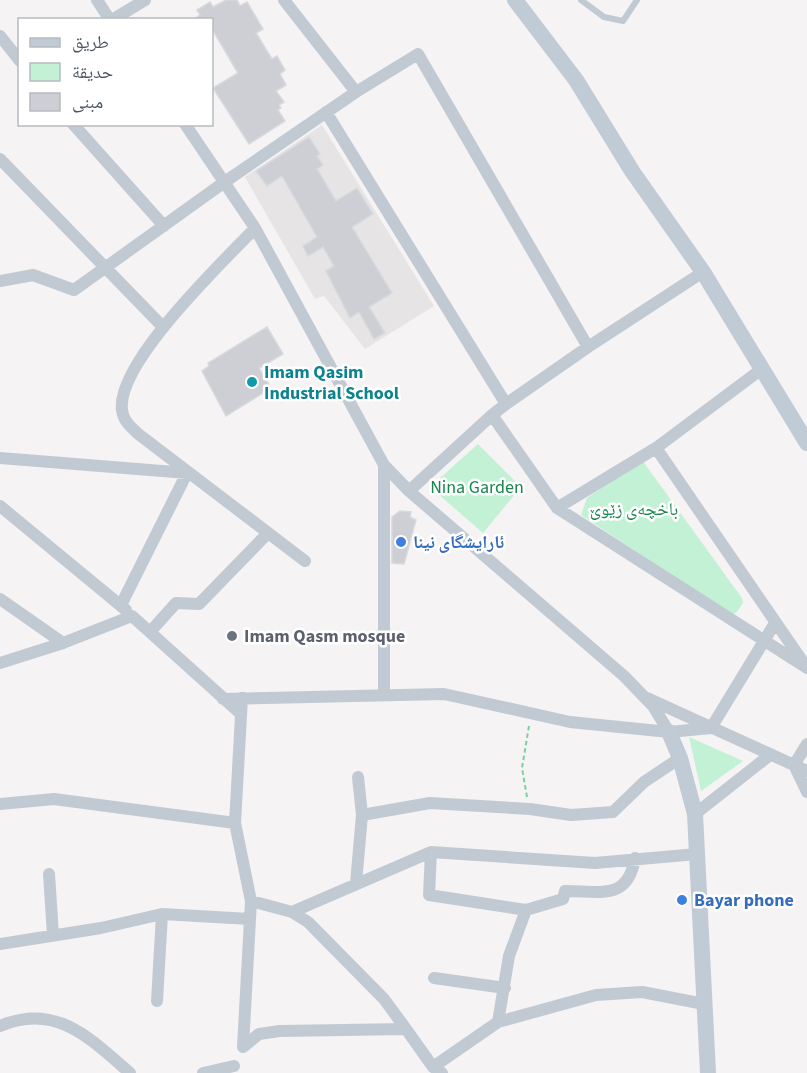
<svg xmlns="http://www.w3.org/2000/svg" width="807" height="1073" viewBox="0 0 807 1073" font-family="'Source Sans 3','Noto Naskh Arabic',sans-serif">
	<style>
		.education { fill: #e6e4e5 }
		.green { fill: #c3f1d5 }
		.building { fill: #cdcfd5; stroke: #d7d9de; stroke-width: 1.5 }
		.lines { fill: none; stroke-linecap: round; stroke-linejoin: round }
		.path { stroke: #7ad0a6; stroke-width: 2; stroke-dasharray: 4.5 3; stroke-linecap: butt }
		.lane { stroke: #c1cad2; stroke-width: 6 }
		.street { stroke: #c1cad2; stroke-width: 12 }
		.secondary { stroke: #c1cbd6; stroke-width: 16 }
		.culture-dot { fill: #0f9aa8; stroke: #fff; stroke-width: 2 }
		.shop-dot { fill: #3f7fe0; stroke: #fff; stroke-width: 2 }
		.worship-dot { fill: #6b7280; stroke: #fff; stroke-width: 2 }
		.labels { text-anchor: middle; stroke-width: 5; stroke-linejoin: round; paint-order: stroke }
		.culture-label { font-size: 18px; font-weight: bold; fill: #0d838f; stroke: #fff; text-anchor: start }
		.park-label { font-size: 18px; fill: #17864f; stroke: #fff }
		.shop-label { font-size: 18px; font-weight: bold; fill: #366cbe; stroke: #fff; text-anchor: start }
		.worship-label { font-size: 18px; font-weight: bold; fill: #5b616d; stroke: #fff; text-anchor: start }
	</style>
	<rect width="100%" height="100%" fill="#f5f3f3"/>
	<path class="education" d="M 322,125 L 434,306 L 365,349 L 324,296 L 315,299 L 245,177 Z"/>
	<path class="green" d="M 478,444 L 521,487 L 483,533 L 430,487 Z
		M 642,460 L 742,598 L 743,603 L 736,613 L 731,614 L 581,515 L 587,498 Z
		M 689,737 L 743,761 L 701,791 Z"/>
	<path class="building" d="M 226,0 L 237,0 L 240,6 L 247,2 L 263,29 L 256,33 L 272,59 L 277,56 L 285,70 L 280,74 L 286,85 L 276,91 L 284,102 L 279,105 L 281,108 L 278,110 L 285,121 L 249,144 L 213,88 L 238,73 L 212,29 L 212,20 L 193,20 L 200,15 L 197,10 L 210,2 L 213,7 Z
		M 309,137 L 320,154 L 317,156 L 323,165 L 317,169 L 336,201 L 357,188 L 373,214 L 352,227 L 392,293 L 369,307 L 385,333 L 374,339 L 359,312 L 350,318 L 326,271 L 334,266 L 323,247 L 308,256 L 303,246 L 317,237 L 282,176 L 267,186 L 256,171 Z
		M 267,327 L 283,354 L 259,368 L 271,388 L 226,416 L 202,371 L 209,366 L 208,363 Z
		M 400,511 L 411,512 L 410,517 L 416,520 L 404,564 L 392,563 L 392,517 Z"/>
	<g class="lines">
		<path class="path" d="M 527,797 L 522,768 L 529,726"/>
		<path class="lane" d="M 581,0 L 604,17 L 623,21 L 637,0"/>
		<path class="street" d="M 97,0 L 110,20
			M 284,0 L 356,92
			M 112,20 L 145,0
			M 0,36 L 20,61
			M 326,112 L 506,404 L 492,415 L 557,508 L 807,668
			M 73,124 L 164,226
			M 185,124 L 255,228 L 384,465 L 409,491 L 624,676 L 653,706 L 669,732 L 711,728 L 775,623
			M 0,159 L 162,326
			M 255,228 C 223,262 116,363 122,410 C 123,420 130,426 137,433 L 305,561
			M 0,281 L 33,275 L 74,290 L 226,181 L 356,92 L 418,54 L 588,347 L 703,272
			M 506,404 L 588,347
			M 656,448 L 803,662
			M 0,458 L 187,473 L 121,605
			M 409,491 L 492,415
			M 0,506 L 126,610
			M 557,508 L 656,448 L 763,368
			M 0,599 L 63,643
			M 150,632 L 176,603 L 199,604 L 268,533
			M 0,663 L 63,643 L 132,616 L 241,714
			M 384,695 L 384,465
			M 242,698 L 235,823 L 251,901 L 243,1047 L 259,1034 L 280,1031 L 406,1029 L 433,1067 L 442,1073
			M 647,698 L 807,771
			M 223,699 L 444,694 L 570,722 L 669,732
			M 807,744 L 794,765 L 807,792
			M 358,777 L 362,815
			M 0,804 L 54,799 L 235,823
			M 695,814 L 770,755
			M 635,858 C 628,901 600,891 565,891 L 563,899 L 526,910 L 429,895 L 431,852 L 595,863 L 697,854
			M 49,874 L 53,935
			M 356,883 L 362,815 L 430,803 L 530,809 L 571,815 L 613,812 L 644,782 L 680,758
			M 251,901 L 292,912 L 308,922 L 384,999 L 406,1029
			M 292,912 L 431,852
			M 0,944 L 101,928 L 162,914 L 250,919
			M 434,978 L 505,988
			M 157,1001 L 162,914
			M 498,1022 L 509,956 L 526,910
			M 0,1026 C 56,1002 91,1039 130,1073
			M 433,1067 L 498,1022 L 596,995 L 642,992 L 704,1004
			M 203,1073 L 234,1066"/>
		<path class="secondary" d="M 515,0 L 576,80 L 632,171 L 703,272 L 807,443
			M 669,732 L 680,758 L 695,814 L 708,1073"/>
	</g>
	<circle class="culture-dot" cx="252" cy="382" r="6"/>
	<g class="shop-dot">
		<circle cx="401" cy="542" r="6"/>
		<circle cx="682" cy="900" r="6"/>
	</g>
	<circle class="worship-dot" cx="232" cy="636" r="6"/>
	<g class="labels">
		<g class="culture-label">
			<text x="264" y="378">Imam Qasim<tspan x="264" dy="21">Industrial School</tspan></text>
		</g>
		<g class="park-label">
			<text x="477" y="493">Nina Garden</text>
			<text x="634" y="515">باخچەی زێوێ</text>
		</g>
		<g class="shop-label">
			<text x="413" y="548">ئارایشگای نینا</text>
			<text x="694" y="906">Bayar phone</text>
		</g>
		<g class="worship-label">
			<text x="244" y="642">Imam Qasm mosque</text>
		</g>
	</g>
	<rect x="18" y="18" width="195" height="108" fill="#ffffff" stroke="#b7bbc0" stroke-width="1.5"/>
	<rect x="30" y="38" width="30" height="9" fill="#c1cbd6" stroke="#b7bbc0" stroke-width="1.5"/>
	<text x="72" y="48" font-size="18" fill="#4a5661">طريق</text>
	<rect x="30" y="63" width="30" height="18" fill="#c3f1d5" stroke="#b7bbc0" stroke-width="1.5"/>
	<text x="72" y="78" font-size="18" fill="#4a5661">حديقة</text>
	<rect x="30" y="93" width="30" height="18" fill="#cdcfd5" stroke="#b7bbc0" stroke-width="1.5"/>
	<text x="72" y="108" font-size="18" fill="#4a5661">مبنى</text>
</svg>
